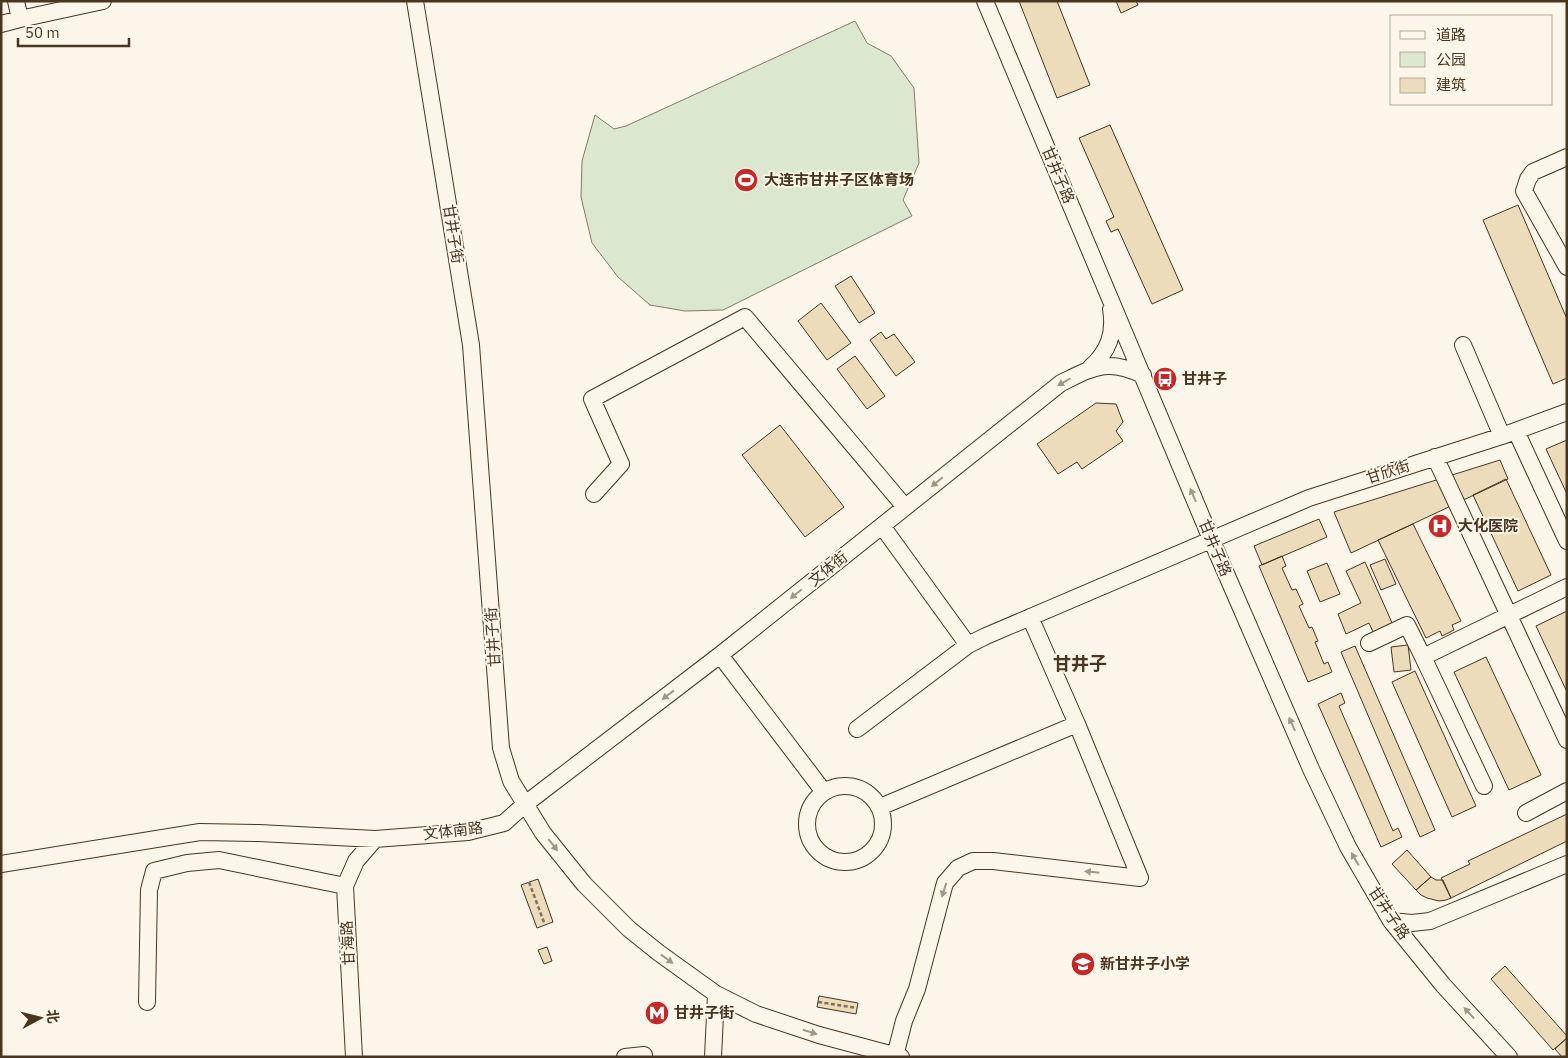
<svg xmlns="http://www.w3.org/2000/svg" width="1568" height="1058" viewBox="0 0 1568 1058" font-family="'IBM Plex Sans','Noto Sans SC',sans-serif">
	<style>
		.green { fill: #dce7d0; stroke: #887966 }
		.building { fill: #ecdcbc; stroke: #4a3520 }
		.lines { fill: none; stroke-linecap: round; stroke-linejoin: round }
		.minor-casing { stroke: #4a3520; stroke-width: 18 }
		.path { stroke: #7f6f5c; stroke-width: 2.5; stroke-dasharray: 4 2.5; stroke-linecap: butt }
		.minor { stroke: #fbf6e9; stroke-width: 16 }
		.oneway { fill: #a29684 }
		.labels { text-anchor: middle; stroke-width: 4; stroke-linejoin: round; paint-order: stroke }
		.street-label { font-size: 15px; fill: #4a3520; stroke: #fbf6e9 }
		.poi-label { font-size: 15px; font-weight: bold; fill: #4a3520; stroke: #fbf6e9; text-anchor: start }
		.quarter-label { font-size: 18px; font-weight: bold; fill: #4a3520; stroke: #fbf6e9 }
	</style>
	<rect width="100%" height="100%" fill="#fbf6e9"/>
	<path class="green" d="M 855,21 L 867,43 L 891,56 L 914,88 L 919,163 L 903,200 L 912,216 L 723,310 L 685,311 L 650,305 L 618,277 L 592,243 L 581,197 L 582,161 L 595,115 L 614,129 L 626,126 Z"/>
	<path class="building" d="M 1019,1 L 1057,1 L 1090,85 L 1057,98 Z
		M 1116,1 L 1136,1 L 1138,5 L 1121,13 Z
		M 1110,125 L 1183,290 L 1152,304 L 1118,229 L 1111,232 L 1106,221 L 1114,217 L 1079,138 Z
		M 1518,205 L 1567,319 L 1567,378 L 1553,384 L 1483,220 Z
		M 851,276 L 875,313 L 859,323 L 835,286 Z
		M 821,303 L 851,343 L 827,360 L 798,321 Z
		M 881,332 L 886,339 L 894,334 L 915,362 L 896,376 L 870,340 Z
		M 855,356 L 885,396 L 867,409 L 837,369 Z
		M 1096,403 L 1116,404 L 1123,422 L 1116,431 L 1123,441 L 1082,469 L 1077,462 L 1058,474 L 1037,444 Z
		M 780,425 L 844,507 L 805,537 L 742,455 Z
		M 1567,440 L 1567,494 L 1546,449 Z
		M 1500,460 L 1508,479 L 1351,553 L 1334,512 Z
		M 1506,479 L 1551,575 L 1518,591 L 1473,495 Z
		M 1319,519 L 1327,537 L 1262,565 L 1254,546 Z
		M 1413,524 L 1461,621 L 1452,625 L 1454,630 L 1442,636 L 1440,631 L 1426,638 L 1378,540 Z
		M 1282,556 L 1286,566 L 1282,568 L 1292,590 L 1296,589 L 1303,604 L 1299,606 L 1309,628 L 1312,627 L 1318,641 L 1315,642 L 1324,664 L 1328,662 L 1332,672 L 1308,682 L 1259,566 Z
		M 1385,559 L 1396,584 L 1381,590 L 1370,565 Z
		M 1365,562 L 1393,625 L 1374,634 L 1369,623 L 1346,634 L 1338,614 L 1361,603 L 1346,571 Z
		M 1327,563 L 1340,594 L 1320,602 L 1307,571 Z
		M 1567,611 L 1567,692 L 1536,626 Z
		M 1408,645 L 1411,670 L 1394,672 L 1391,647 Z
		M 1355,646 L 1435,830 L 1420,837 L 1341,652 Z
		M 1486,657 L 1541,775 L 1509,790 L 1454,672 Z
		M 1415,671 L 1476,806 L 1452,817 L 1392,682 Z
		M 1341,693 L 1345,703 L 1339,706 L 1393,831 L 1398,828 L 1402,837 L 1381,847 L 1318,704 Z
		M 1567,814 L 1567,841 L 1451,898 L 1441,878 L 1470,864 L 1468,861 Z
		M 1407,850 L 1431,877 L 1416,890 L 1392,864 Z
		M 1431,877 L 1436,880 L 1443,880 L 1451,898 L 1446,900 L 1439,901 L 1427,898 L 1421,895 L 1416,890 Z
		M 538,879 L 553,922 L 537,928 L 521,885 Z
		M 547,947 L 552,961 L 544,964 L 538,950 Z
		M 1505,966 L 1567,1036 L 1567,1038 L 1553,1050 L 1491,979 Z
		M 819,996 L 858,1003 L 856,1014 L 817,1007 Z
		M 1567,1038 L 1567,1057 L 1562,1057 L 1555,1049 Z"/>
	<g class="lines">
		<g class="minor-casing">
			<path id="minor" d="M 16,1 L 20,19 L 103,1
				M 415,1 L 471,345 L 501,748 L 511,781 L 543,833 L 584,884 L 629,929 L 659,953 L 716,994 L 756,1014 L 819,1035 L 901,1057
				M 985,1 L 1211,539 L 1311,769 L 1348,847 L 1391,921 L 1443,985 L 1509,1057
				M 1,24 L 20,19
				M 1567,157 L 1533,172 L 1528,179 L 1524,191 L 1567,267
				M 1463,345 L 1502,436
				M 1090,368 C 1109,351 1115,333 1111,309
				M 1516,431 L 1567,541
				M 1435,457 L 1567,740
				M 594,494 L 621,464 L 592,399 L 745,317 L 905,507
				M 882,526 L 968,645
				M 1369,643 L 1407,625 L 1423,657
				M 720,655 L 824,792
				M 857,729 L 968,645 L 986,636 L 1309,498 L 1502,436 L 1567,412
				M807 824a38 38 0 1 1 76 0a38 38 0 1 1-76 0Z
				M 1484,786 L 1423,657 L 1567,587
				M 880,807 L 1077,724
				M 1526,813 L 1567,791
				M 1,864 L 200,832 L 259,833 L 375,839 L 468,832 L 504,823 L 524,805 L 720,655 L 1061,383 C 1094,367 1107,358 1143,375
				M 1391,921 L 1412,923 L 1430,921 L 1567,864
				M 147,1002 L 149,890 L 154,871 L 187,863 L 219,860 L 345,886
				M 895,1056 L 904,1021 L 917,989 L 945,883 L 958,868 L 973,861 L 993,861 L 1140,878 L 1077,724 L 1030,617
				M 354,1057 L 345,886 L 356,861 L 375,839
				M 625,1057 L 644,1055 L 644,1057
				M 713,1057 L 716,994"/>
		</g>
		<path class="path" d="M 529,882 L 545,925
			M 818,1002 L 857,1008"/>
		<use href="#minor" class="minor"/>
	</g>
	<defs><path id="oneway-solid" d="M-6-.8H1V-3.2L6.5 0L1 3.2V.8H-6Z" transform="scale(1.25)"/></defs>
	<g class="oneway">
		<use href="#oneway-solid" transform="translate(1064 382) rotate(150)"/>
		<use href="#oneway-solid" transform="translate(937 482) rotate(141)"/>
		<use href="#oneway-solid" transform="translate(1193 495) rotate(-113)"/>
		<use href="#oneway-solid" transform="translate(796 594) rotate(141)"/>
		<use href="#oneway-solid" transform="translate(668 695) rotate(142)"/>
		<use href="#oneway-solid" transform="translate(1292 724) rotate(-114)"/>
		<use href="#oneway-solid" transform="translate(553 845) rotate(52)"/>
		<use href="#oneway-solid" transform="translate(1355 859) rotate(-120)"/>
		<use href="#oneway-solid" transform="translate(1092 872) rotate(-174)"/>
		<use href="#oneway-solid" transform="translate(944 890) rotate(108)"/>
		<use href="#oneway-solid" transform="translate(667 959) rotate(36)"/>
		<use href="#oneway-solid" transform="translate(1469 1013) rotate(-133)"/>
		<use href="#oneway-solid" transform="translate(810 1032) rotate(17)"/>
	</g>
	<defs>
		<g id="stadium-disc" transform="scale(1.25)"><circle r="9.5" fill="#c62828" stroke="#fbf6e9"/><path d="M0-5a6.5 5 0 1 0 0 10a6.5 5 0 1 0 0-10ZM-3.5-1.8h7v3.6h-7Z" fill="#fff"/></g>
		<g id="bus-disc" transform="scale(1.25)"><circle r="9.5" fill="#c62828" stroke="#fbf6e9"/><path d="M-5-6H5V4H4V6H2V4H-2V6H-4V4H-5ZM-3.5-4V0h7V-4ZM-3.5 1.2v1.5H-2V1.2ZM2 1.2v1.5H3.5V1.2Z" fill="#fff"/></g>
		<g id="hospital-disc" transform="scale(1.25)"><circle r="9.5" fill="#c62828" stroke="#fbf6e9"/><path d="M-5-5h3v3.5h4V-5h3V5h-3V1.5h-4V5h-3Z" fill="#fff"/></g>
		<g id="school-disc" transform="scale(1.25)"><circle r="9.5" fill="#c62828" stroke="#fbf6e9"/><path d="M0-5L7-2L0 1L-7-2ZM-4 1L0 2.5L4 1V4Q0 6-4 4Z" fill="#fff"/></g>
		<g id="metro-disc" transform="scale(1.25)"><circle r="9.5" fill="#c62828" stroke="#fbf6e9"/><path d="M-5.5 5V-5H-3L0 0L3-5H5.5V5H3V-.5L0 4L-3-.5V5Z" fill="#fff"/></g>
	</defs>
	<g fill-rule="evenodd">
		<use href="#stadium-disc" x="746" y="180"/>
		<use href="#bus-disc" x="1165" y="379"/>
		<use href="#hospital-disc" x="1440" y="526"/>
		<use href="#school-disc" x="1083" y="964"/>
		<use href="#metro-disc" x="657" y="1013"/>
	</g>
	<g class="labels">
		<g class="street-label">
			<text transform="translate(1058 175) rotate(67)" y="5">甘井子路</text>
			<text transform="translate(453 234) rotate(81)" y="5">甘井子街</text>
			<text transform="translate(1388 472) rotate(-18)" y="5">甘欣街</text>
			<text transform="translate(1215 548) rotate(67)" y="5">甘井子路</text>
			<text transform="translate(828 569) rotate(-39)" y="5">文体街</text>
			<text transform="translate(493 637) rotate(-94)" y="5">甘井子街</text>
			<text transform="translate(453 831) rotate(-7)" y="5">文体南路</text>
			<text transform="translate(1389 913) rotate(56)" y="5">甘井子路</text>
			<text transform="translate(348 943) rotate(-93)" y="5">甘海路</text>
		</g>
		<g class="poi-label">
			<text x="764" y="185">大连市甘井子区体育场</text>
			<text x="1182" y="384">甘井子</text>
			<text x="1458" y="531">大化医院</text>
			<text x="1100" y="969">新甘井子小学</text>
			<text x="674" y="1018">甘井子街</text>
		</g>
		<g class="quarter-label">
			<text x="1080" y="670">甘井子</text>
		</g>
	</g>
	<rect width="1568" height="1058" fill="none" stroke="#4a3520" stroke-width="5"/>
	<rect x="1390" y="15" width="162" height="90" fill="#fbf6e9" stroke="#b4a999"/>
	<rect x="1400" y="31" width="25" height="8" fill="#fbf6e9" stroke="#b4a999"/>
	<text x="1436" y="40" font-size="15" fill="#4a3520">道路</text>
	<rect x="1400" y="52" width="25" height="15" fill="#dce7d0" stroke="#b4a999"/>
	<text x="1436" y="65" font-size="15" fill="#4a3520">公园</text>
	<rect x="1400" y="78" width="25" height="15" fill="#ecdcbc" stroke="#b4a999"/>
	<text x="1436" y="90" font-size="15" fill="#4a3520">建筑</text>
	<g transform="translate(40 1018) rotate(83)" stroke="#fbf6e9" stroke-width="4" paint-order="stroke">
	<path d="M0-4L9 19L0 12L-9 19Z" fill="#4a3520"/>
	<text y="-8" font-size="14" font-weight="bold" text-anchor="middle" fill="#4a3520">北</text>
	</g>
	<path d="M18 38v8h111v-8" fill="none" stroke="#4a3520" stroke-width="2.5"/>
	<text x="25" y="38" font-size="15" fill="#4a3520" stroke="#fbf6e9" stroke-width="4" paint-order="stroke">50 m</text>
</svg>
